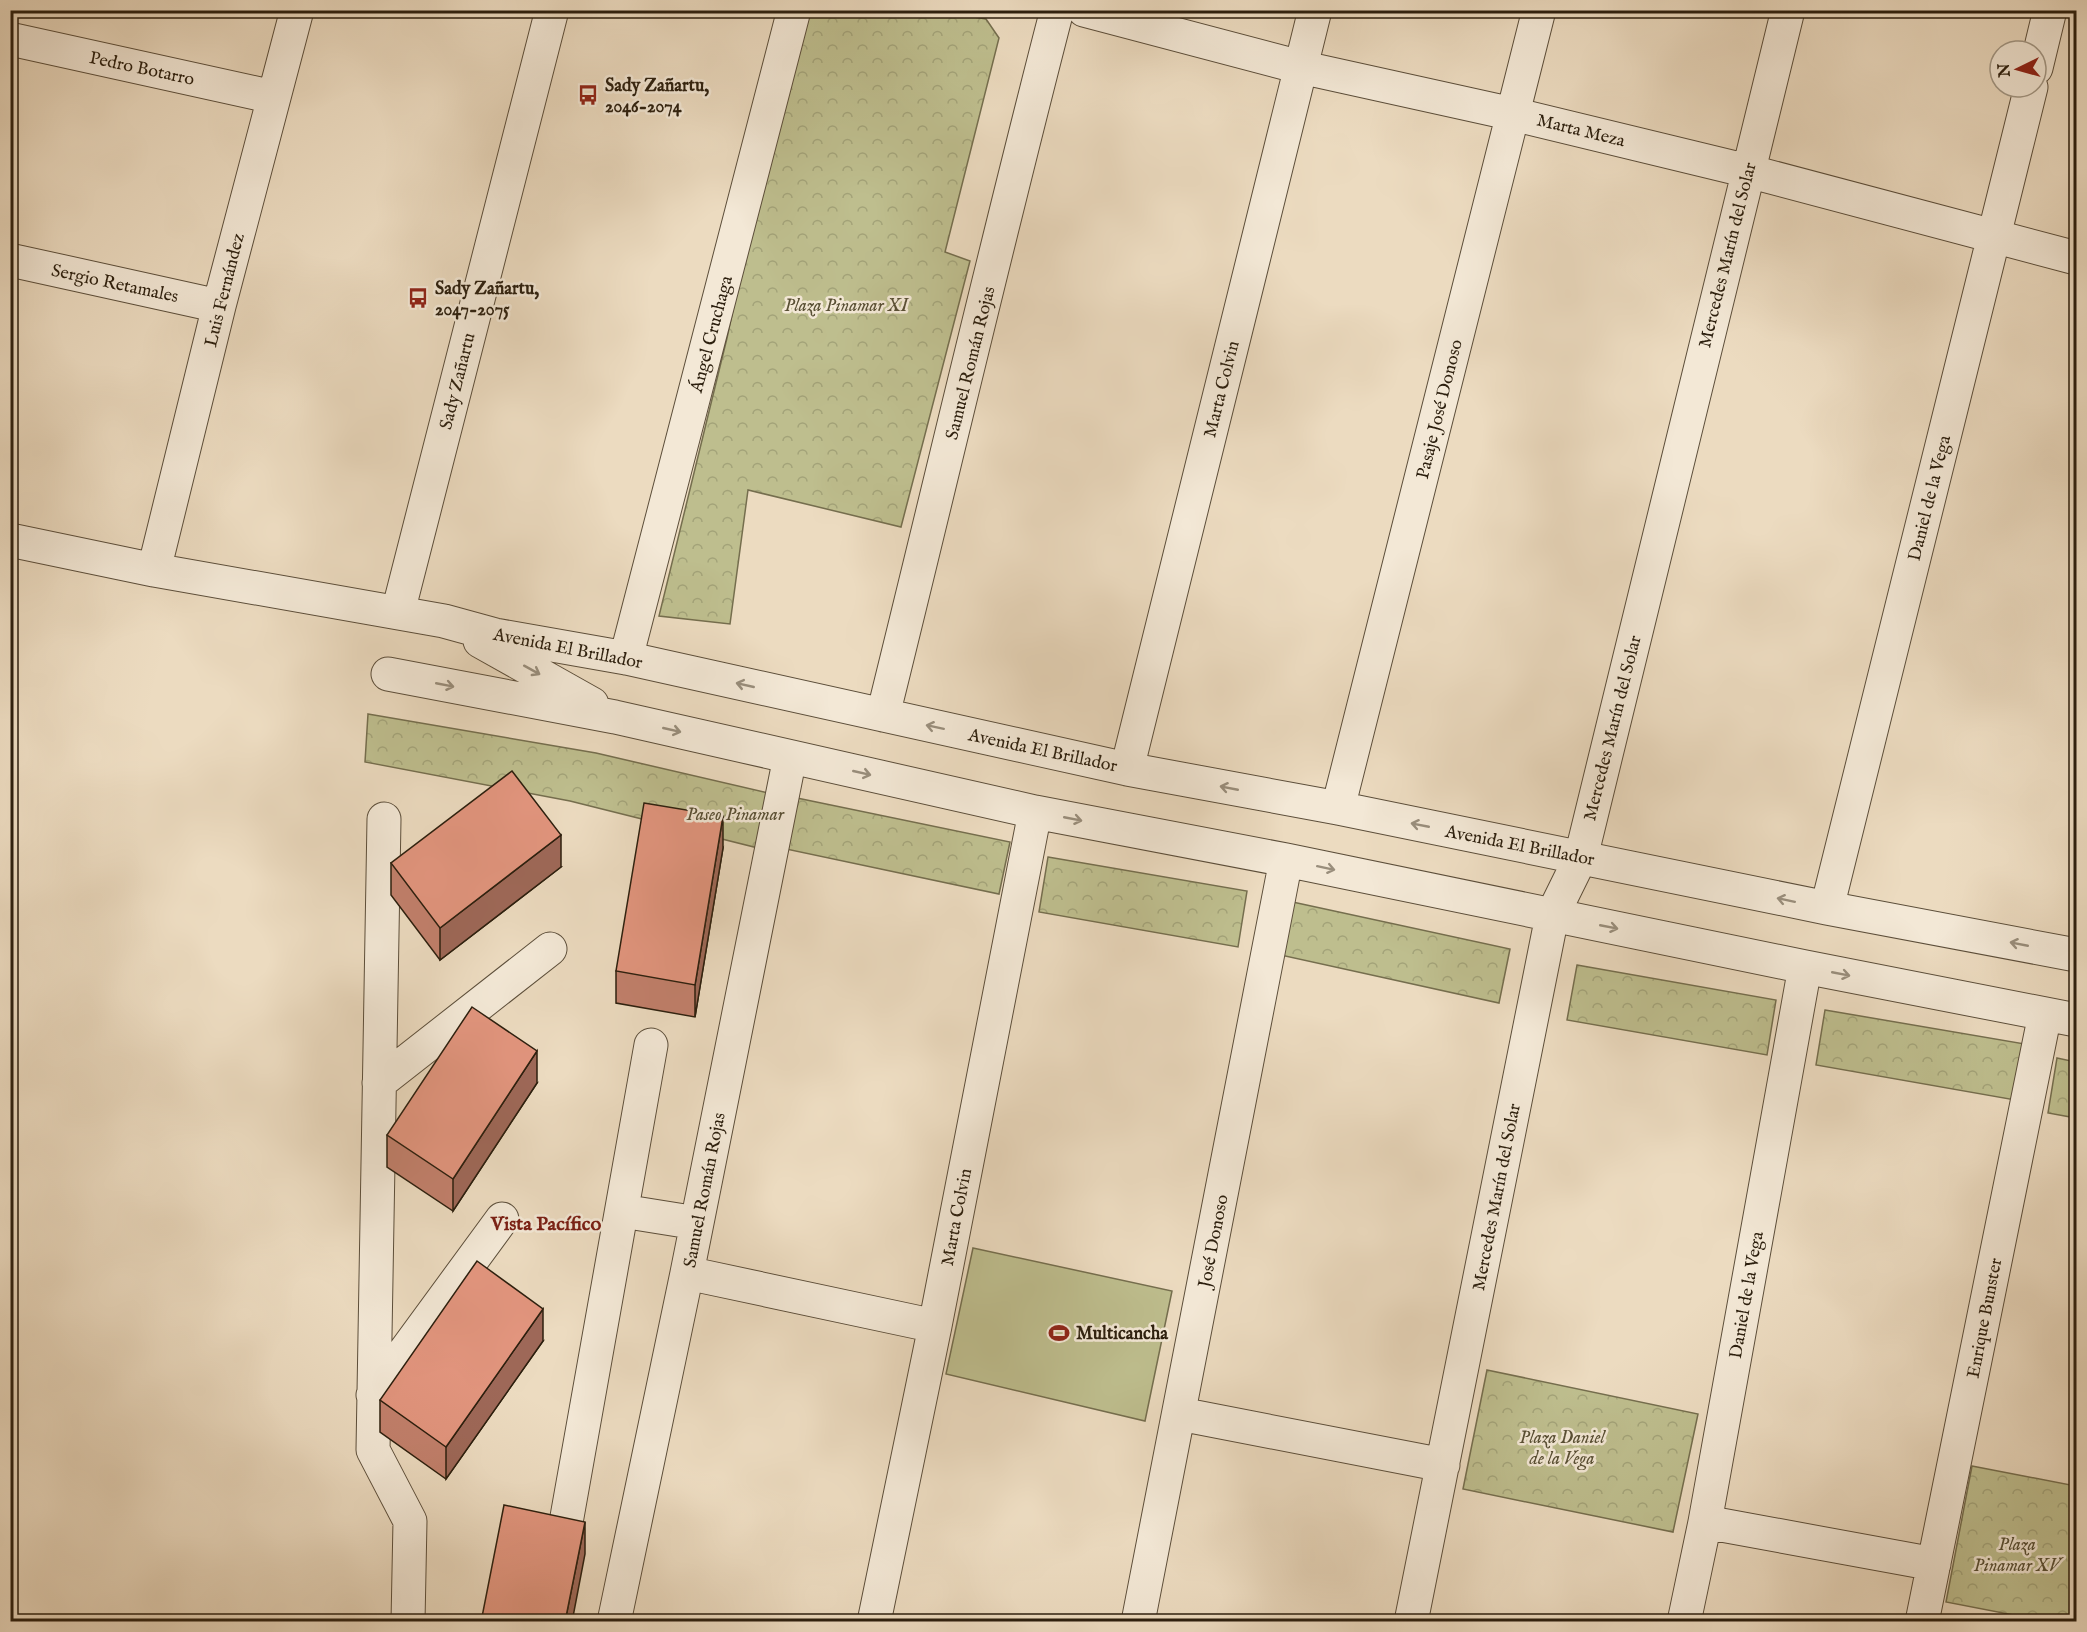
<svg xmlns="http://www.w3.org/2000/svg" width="2087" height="1632" viewBox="0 0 2087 1632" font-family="'IM FELL English',serif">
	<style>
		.park { fill: url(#park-crowns); stroke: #756e4e; stroke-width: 1.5 }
		.pitch { fill: #bebe8e; stroke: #756e4e; stroke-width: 1.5 }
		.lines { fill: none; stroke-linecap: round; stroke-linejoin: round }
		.minor-casing { stroke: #5c4e3a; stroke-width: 35 }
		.minor { stroke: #f3e8d6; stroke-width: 33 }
		.wall { fill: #c2806c; stroke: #2c1f0e; stroke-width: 1.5 }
		.shaded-wall { fill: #9e6858; stroke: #2c1f0e; stroke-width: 1.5 }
		.building { fill: #e2957e; stroke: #2c1f0e; stroke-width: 1.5 }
		.oneway { stroke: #998e7c }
		.labels { text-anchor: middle; stroke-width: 5; stroke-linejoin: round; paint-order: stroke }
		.street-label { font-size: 18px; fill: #2c1f0e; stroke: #f3e8d6 }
		.poi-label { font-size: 18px; font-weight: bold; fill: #2c1f0e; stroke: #f3e8d6; text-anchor: start }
		.park-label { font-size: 18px; font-style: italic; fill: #584f34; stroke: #f3e8d6 }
		.neighbourhood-label { font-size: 20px; font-weight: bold; fill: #7a1f14; stroke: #f3e8d6 }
	</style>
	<defs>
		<pattern id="park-crowns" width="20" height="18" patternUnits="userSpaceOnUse" patternTransform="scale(1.5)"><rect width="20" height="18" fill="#bebe8e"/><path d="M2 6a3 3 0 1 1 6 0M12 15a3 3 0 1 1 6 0" fill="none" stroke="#a3a379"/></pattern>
	</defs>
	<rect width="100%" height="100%" fill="#ecdbc0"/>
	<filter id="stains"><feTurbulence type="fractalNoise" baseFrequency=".00333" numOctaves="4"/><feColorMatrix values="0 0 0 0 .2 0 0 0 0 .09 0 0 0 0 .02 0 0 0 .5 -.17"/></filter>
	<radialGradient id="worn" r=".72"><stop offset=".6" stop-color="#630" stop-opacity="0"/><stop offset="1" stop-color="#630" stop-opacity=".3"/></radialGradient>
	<path class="park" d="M 806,11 L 938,11 L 986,19 L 999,38 L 945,252 L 970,261 L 901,527 L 748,490 L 730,624 L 659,616 L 727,338 L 753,216 Z
		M 368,714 L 596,753 L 768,793 L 758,848 L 570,801 L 365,762 Z
		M 797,798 L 1010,842 L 999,894 L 786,849 Z
		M 1048,857 L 1247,891 L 1238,947 L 1039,912 Z
		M 1288,901 L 1510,949 L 1499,1003 L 1276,954 Z
		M 1577,965 L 1776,1000 L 1767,1055 L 1567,1020 Z
		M 1825,1010 L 2025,1044 L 2015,1100 L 1816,1065 Z
		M 2057,1058 L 2076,1062 L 2076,1118 L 2048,1113 Z
		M 1487,1370 L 1698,1414 L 1673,1532 L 1463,1489 Z
		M 1972,1466 L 2076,1486 L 2076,1621 L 2045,1621 L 1946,1602 Z"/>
	<path class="pitch" d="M 973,1248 L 1172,1291 L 1145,1421 L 946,1374 Z"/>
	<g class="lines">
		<g class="minor-casing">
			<path id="minor" d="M 1084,10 L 1300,67 L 1513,114 L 1748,171 L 2076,258
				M 10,39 L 274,97
				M 2036,68 L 2050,10
				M 10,260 L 219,306
				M 10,540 L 154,570 L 444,621 L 495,635 L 626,658 L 1127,769 L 1338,808 L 1827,908 L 2076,955
				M 154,570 L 219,306 L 297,10
				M 398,612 L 552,10
				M 480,641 L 592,704
				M 626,658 L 794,10
				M 388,674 L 615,717 L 1035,812 L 1286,860 L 1805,967 L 2076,1020
				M 883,715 C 941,481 996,245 1057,10
				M 1127,769 L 1315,10
				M 1338,808 L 1539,10
				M 384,819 L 373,1450 L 410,1521 L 408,1622
				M 1827,908 L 2031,87
				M 379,1083 L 550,949
				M 622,1211 L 697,1223
				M 687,1273 L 935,1326
				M 373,1395 L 502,1219
				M 1180,1414 L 1443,1465
				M 567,1517 L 651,1045
				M 1705,1522 L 1934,1564
				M 614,1622 L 687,1273 L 790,757
				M 874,1622 L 935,1326 L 1035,812
				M 1138,1622 L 1286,860
				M 1411,1622 L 1552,916 L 1581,857 L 1788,10
				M 1684,1622 L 1705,1522 L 1805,967
				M 1922,1622 L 2045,1014"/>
		</g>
		<use href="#minor" class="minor"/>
	</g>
	<path class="wall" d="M 723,848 L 695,1017 L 616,1003 L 616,971 Z
		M 391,863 L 561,867 L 440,960 L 391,895 Z
		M 537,1083 L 453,1211 L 387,1167 L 387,1135 Z
		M 543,1341 L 446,1479 L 380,1432 L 380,1400 Z"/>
	<path class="shaded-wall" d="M 723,816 L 723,848 L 695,1017 L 695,985 Z
		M 561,835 L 561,867 L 440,960 L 440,928 Z
		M 537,1051 L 537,1083 L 453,1211 L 453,1179 Z
		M 543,1309 L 543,1341 L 446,1479 L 446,1447 Z
		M 585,1522 L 585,1554 L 572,1622 L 565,1622 Z"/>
	<path class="building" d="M 512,771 L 561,835 L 440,928 L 391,863 Z
		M 644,803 L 723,816 L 695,985 L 616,971 Z
		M 472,1007 L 537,1051 L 453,1179 L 387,1135 Z
		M 477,1261 L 543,1309 L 446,1447 L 380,1400 Z
		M 504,1505 L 585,1522 L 565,1622 L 481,1622 Z"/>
	<defs><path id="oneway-shaft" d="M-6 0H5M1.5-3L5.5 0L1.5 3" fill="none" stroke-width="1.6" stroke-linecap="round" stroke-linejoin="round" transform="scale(1.5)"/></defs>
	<g class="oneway">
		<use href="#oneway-shaft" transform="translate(532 670) rotate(29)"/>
		<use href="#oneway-shaft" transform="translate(445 685) rotate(11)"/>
		<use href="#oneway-shaft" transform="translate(745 685) rotate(-167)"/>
		<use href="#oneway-shaft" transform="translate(935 727) rotate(-168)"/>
		<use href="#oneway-shaft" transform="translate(672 730) rotate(13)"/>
		<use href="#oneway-shaft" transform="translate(862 773) rotate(13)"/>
		<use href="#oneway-shaft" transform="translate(1229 788) rotate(-169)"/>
		<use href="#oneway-shaft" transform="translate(1073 819) rotate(11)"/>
		<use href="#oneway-shaft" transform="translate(1420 825) rotate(-169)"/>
		<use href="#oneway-shaft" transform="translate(1326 868) rotate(12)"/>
		<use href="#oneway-shaft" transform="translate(1786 900) rotate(-168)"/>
		<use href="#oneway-shaft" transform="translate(1609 927) rotate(11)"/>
		<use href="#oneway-shaft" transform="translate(2019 944) rotate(-169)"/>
		<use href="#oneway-shaft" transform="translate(1841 974) rotate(11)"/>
	</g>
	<defs>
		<g id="bus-bare" transform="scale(1.62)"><path d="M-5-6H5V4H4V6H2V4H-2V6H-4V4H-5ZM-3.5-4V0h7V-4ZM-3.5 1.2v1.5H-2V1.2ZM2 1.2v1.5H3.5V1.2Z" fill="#8f2418" stroke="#f3e8d6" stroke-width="2.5" paint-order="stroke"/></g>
		<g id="stadium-bare" transform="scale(1.62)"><path d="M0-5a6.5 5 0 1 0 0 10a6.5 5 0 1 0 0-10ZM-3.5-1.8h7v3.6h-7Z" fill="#8f2418" stroke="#f3e8d6" stroke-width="2.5" paint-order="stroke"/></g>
	</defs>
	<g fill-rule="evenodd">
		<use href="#bus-bare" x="588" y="95"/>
		<use href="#bus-bare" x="418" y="298"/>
		<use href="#stadium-bare" x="1059" y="1333"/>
	</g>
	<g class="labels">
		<g class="street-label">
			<text transform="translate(142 68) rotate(12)" y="6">Pedro Botarro</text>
			<text transform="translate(1581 130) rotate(14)" y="6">Marta Meza</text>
			<text transform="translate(1727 255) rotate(-76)" y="6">Mercedes Marín del Solar</text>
			<text transform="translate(115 283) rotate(12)" y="6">Sergio Retamales</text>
			<text transform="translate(224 290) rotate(-76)" y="6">Luis Fernández</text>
			<text transform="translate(711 334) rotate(-75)" y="6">Ángel Cruchaga</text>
			<text transform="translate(970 363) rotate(-76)" y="6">Samuel Román Rojas</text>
			<text transform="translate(457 381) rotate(-76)" y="6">Sady Zañartu</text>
			<text transform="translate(1221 389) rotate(-76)" y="6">Marta Colvin</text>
			<text transform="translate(1439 409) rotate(-76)" y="6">Pasaje José Donoso</text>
			<text transform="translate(1929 498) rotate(-76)" y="6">Daniel de la Vega</text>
			<text transform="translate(568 648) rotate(11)" y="6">Avenida El Brillador</text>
			<text transform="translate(1612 728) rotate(-76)" y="6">Mercedes Marín del Solar</text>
			<text transform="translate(1043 750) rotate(12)" y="6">Avenida El Brillador</text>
			<text transform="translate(1520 845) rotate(11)" y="6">Avenida El Brillador</text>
			<text transform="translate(704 1190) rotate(-79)" y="6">Samuel Román Rojas</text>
			<text transform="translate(1496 1197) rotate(-79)" y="6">Mercedes Marín del Solar</text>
			<text transform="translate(956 1217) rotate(-79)" y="6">Marta Colvin</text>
			<text transform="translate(1213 1241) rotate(-79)" y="6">José Donoso</text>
			<text transform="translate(1746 1295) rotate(-80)" y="6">Daniel de la Vega</text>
			<text transform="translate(1984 1318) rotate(-79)" y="6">Enrique Bunster</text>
		</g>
		<g class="poi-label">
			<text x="605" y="91">Sady Zañartu,<tspan x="605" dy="21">2046-2074</tspan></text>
			<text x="435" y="294">Sady Zañartu,<tspan x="435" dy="21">2047-2075</tspan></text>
			<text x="1076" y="1339">Multicancha</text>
		</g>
		<g class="park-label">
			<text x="846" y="311">Plaza Pinamar XI</text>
			<text x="735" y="820">Paseo Pinamar</text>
			<text x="1562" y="1443">Plaza Daniel<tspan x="1562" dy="21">de la Vega</tspan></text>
			<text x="2017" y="1550">Plaza<tspan x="2017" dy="21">Pinamar XV</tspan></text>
		</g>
		<g class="neighbourhood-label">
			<text x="546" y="1230">Vista Pacífico</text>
		</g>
	</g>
	<rect width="2087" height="1632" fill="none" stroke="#ecdbc0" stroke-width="36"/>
	<rect x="12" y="12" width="2063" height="1608" fill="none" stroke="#2c1f0e" stroke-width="3"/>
	<rect x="18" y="18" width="2051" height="1596" fill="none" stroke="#2c1f0e" stroke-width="1.5"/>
	<g transform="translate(2018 69) rotate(265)"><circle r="28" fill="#f3e8d6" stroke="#a39886" stroke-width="1.5"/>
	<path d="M0-4.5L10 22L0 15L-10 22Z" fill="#8f2418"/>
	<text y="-9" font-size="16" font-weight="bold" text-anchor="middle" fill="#2c1f0e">N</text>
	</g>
	<rect width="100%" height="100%" filter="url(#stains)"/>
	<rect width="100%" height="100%" fill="url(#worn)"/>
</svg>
